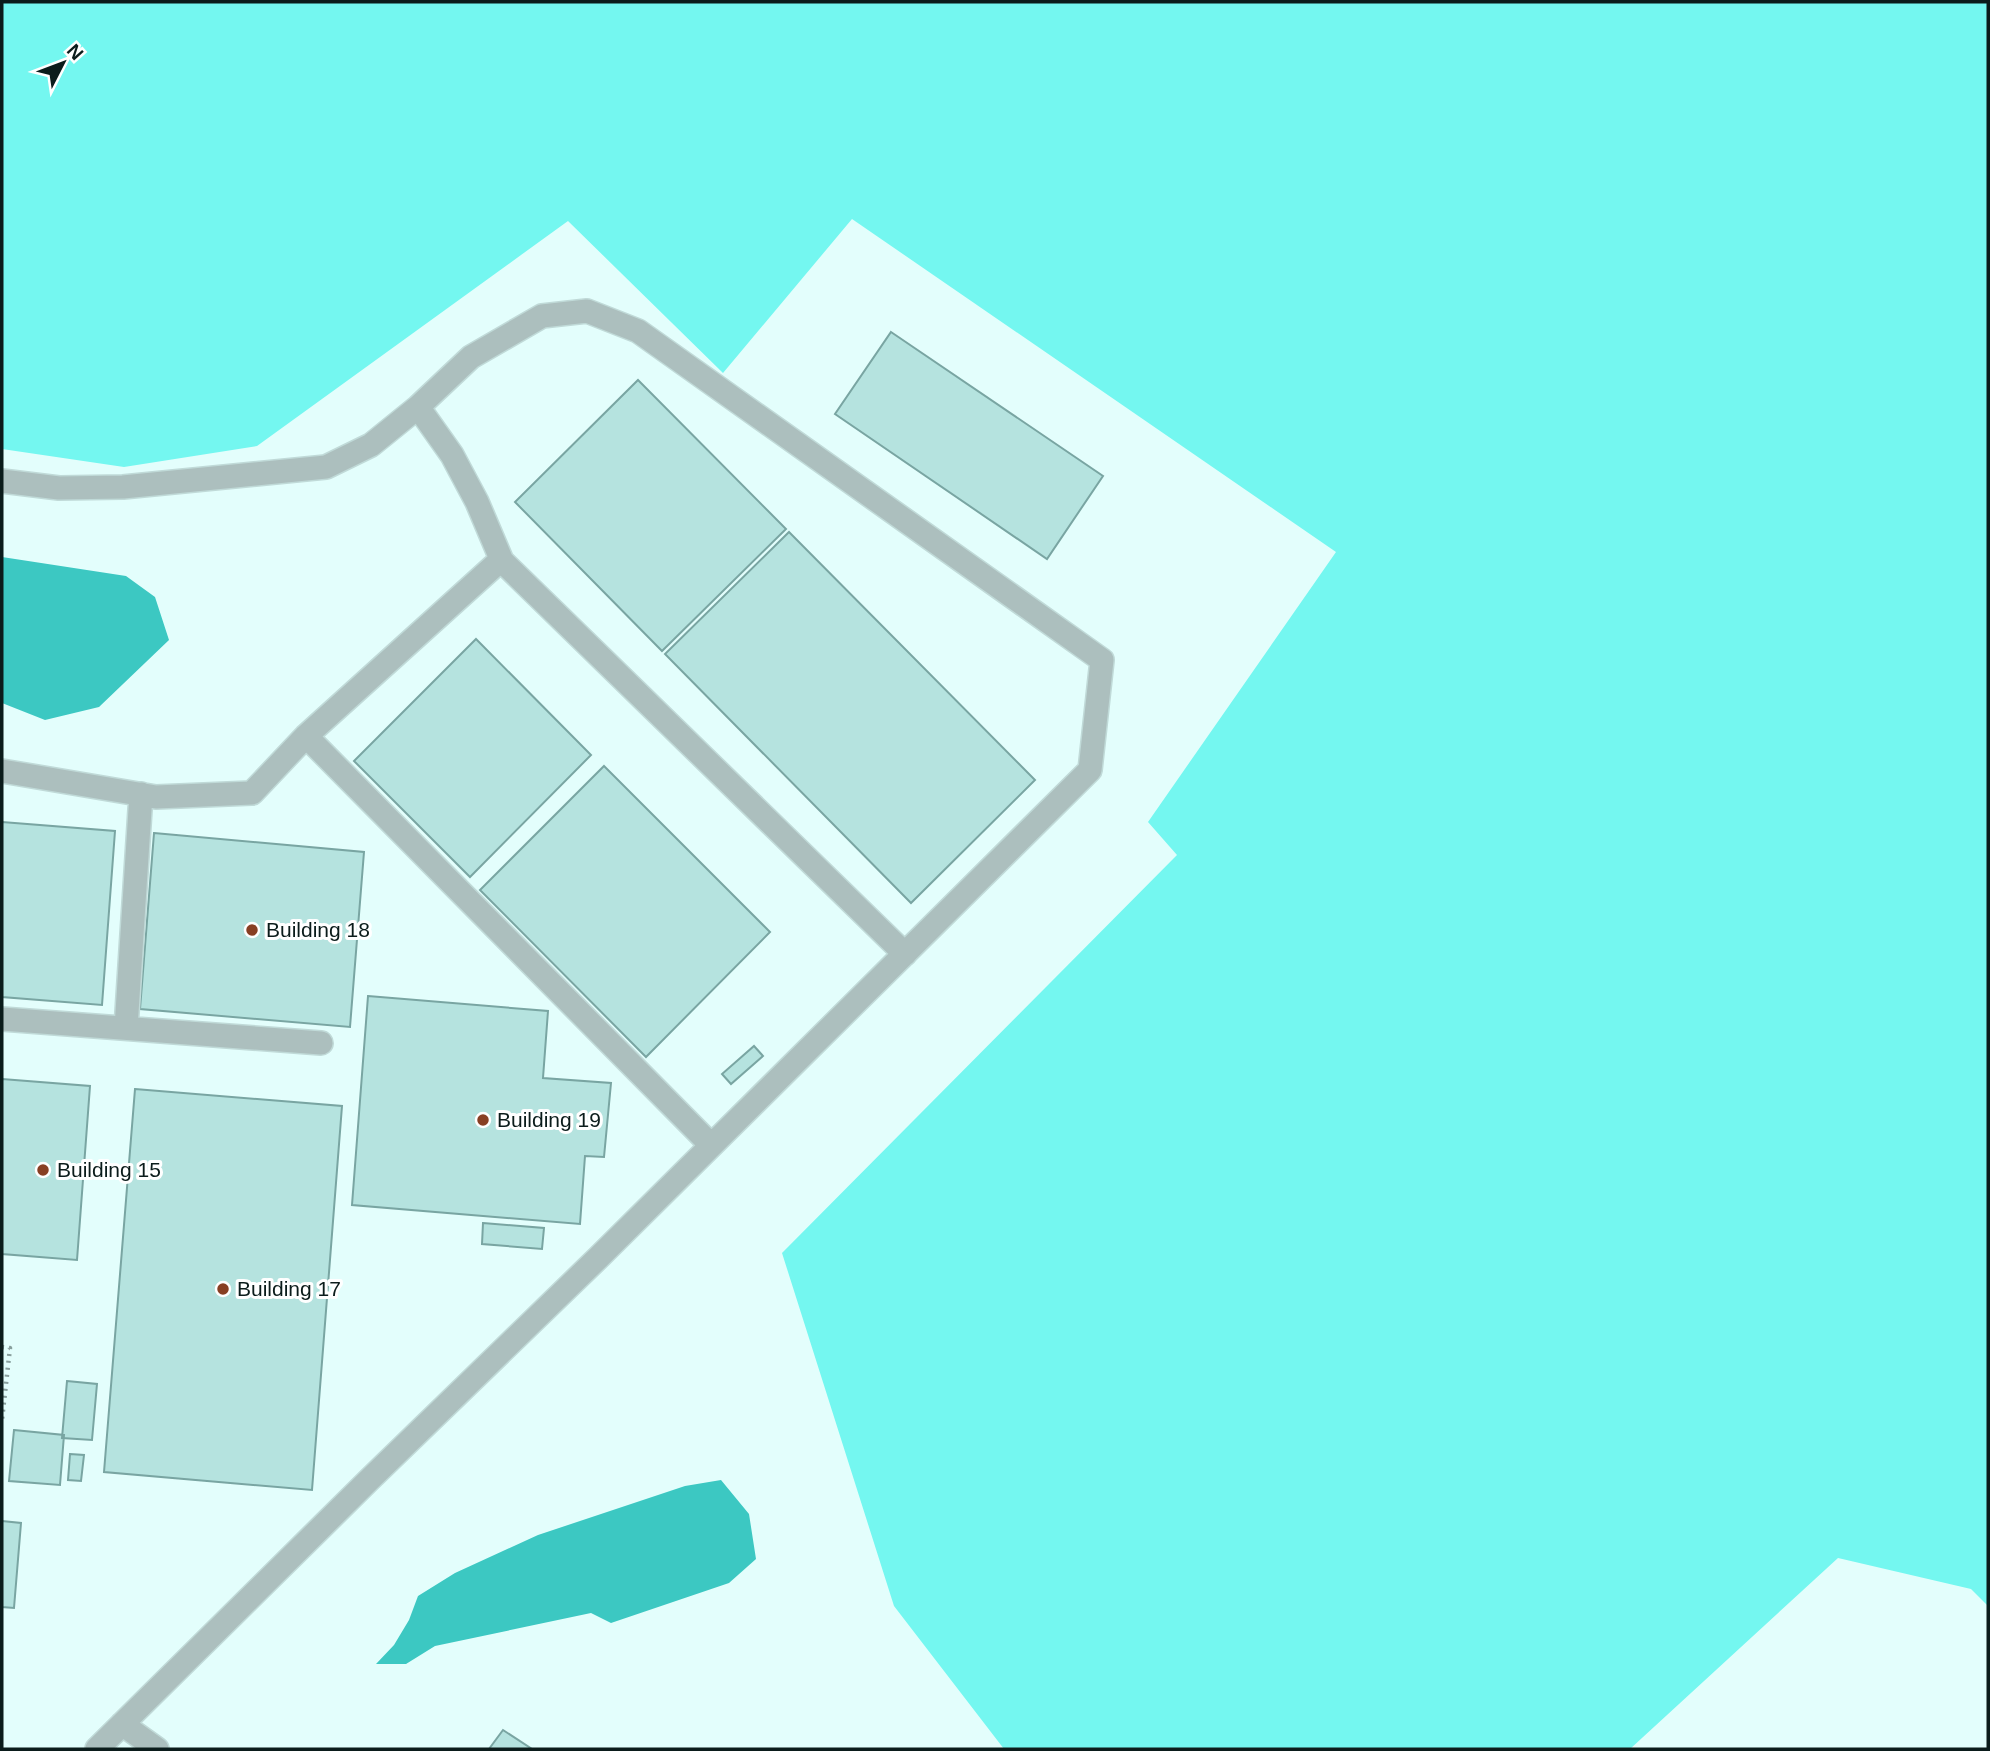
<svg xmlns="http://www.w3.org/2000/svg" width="1990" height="1751" viewBox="0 0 1990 1751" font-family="Arial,sans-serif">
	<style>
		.green { fill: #74f7f0 }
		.water { fill: #3cc8c2 }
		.building { fill: #b5e3df; stroke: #79a5a2; stroke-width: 2 }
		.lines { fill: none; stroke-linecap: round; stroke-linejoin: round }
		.service-casing { stroke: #c0dad8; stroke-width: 26 }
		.path { stroke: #889f9d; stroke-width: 4.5; stroke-dasharray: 2 5; stroke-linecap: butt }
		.service { stroke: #acbfbe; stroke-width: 23 }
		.poi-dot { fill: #873f23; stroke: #fff; stroke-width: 2.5 }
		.labels { text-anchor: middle; stroke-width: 6; stroke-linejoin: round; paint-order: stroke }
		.poi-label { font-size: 21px; fill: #0b1c1b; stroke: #fff; text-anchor: start }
	</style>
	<rect width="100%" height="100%" fill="#e3fefc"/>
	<path class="green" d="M 2,2 L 1988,2 L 1988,1606 L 1971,1589 L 1838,1558 L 1630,1749 L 1004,1749 L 894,1606 L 782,1253 L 1177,855 L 1148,822 L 1336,552 L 852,219 L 723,373 L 568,221 L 257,446 L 124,467 L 2,449 Z"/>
	<path class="water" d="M 2,557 L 126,576 L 155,597 L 169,640 L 99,707 L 45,720 L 2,703 Z
		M 721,1480 L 749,1514 L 756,1559 L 729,1583 L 611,1623 L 591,1613 L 435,1646 L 406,1664 L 376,1664 L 394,1645 L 409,1620 L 418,1596 L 455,1573 L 538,1535 L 685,1486 Z"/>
	<path class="building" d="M 891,332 L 1103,476 L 1047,559 L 835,414 Z
		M 638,380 L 786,529 L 662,651 L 515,502 Z
		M 789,532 L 1035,780 L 911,903 L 665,654 Z
		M 476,639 L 591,755 L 470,877 L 354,761 Z
		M 604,766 L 770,932 L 646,1057 L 480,890 Z
		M 2,822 L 115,831 L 102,1005 L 2,997 Z
		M 154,833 L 364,852 L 350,1027 L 140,1009 Z
		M 368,996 L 548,1011 L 543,1078 L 611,1083 L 604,1157 L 585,1156 L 580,1224 L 352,1205 Z
		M 754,1046 L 763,1056 L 731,1084 L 722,1074 Z
		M 2,1079 L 90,1086 L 77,1260 L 2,1254 Z
		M 135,1089 L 342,1106 L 312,1490 L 104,1472 Z
		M 483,1223 L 544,1228 L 542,1249 L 482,1244 Z
		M 67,1381 L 97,1384 L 92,1440 L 62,1438 Z
		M 14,1430 L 64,1435 L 60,1485 L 9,1481 Z
		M 70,1454 L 84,1455 L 81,1481 L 68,1480 Z
		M 2,1521 L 21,1523 L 14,1608 L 2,1607 Z
		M 503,1730 L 532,1749 L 489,1749 Z"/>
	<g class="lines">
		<g class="service-casing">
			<path id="service" d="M 418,407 L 452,455 L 477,502 L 502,561 L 905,954
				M 2,481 L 59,488 L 123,487 L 326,467 L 371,445 L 418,407 L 471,357 L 542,316 L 587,311 L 638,331 L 1102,660 L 1090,770 L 598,1258 L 369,1480 L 97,1749
				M 306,736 L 711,1145
				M 2,771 L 156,797 L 252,793 L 306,736 L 494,566 L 502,561
				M 2,1019 L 321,1043
				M 126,1028 L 141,794
				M 122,1724 L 157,1749"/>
		</g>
		<path class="path" d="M 2,1347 L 10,1348 L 2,1420"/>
		<use href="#service" class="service"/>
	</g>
	<g class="poi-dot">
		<circle cx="252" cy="930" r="7"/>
		<circle cx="483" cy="1120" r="7"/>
		<circle cx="43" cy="1170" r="7"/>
		<circle cx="223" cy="1289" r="7"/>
	</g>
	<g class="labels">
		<g class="poi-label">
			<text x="266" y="937">Building 18</text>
			<text x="497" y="1127">Building 19</text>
			<text x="57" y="1177">Building 15</text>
			<text x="237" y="1296">Building 17</text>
		</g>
	</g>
	<rect width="1990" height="1751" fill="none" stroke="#0b1c1b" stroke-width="7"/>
	<g transform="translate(63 63) rotate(48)" stroke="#ffffff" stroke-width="5" paint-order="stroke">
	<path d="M0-5L12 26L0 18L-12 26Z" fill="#0b1c1b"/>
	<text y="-10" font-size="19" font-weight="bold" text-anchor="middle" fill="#0b1c1b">N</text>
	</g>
</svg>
